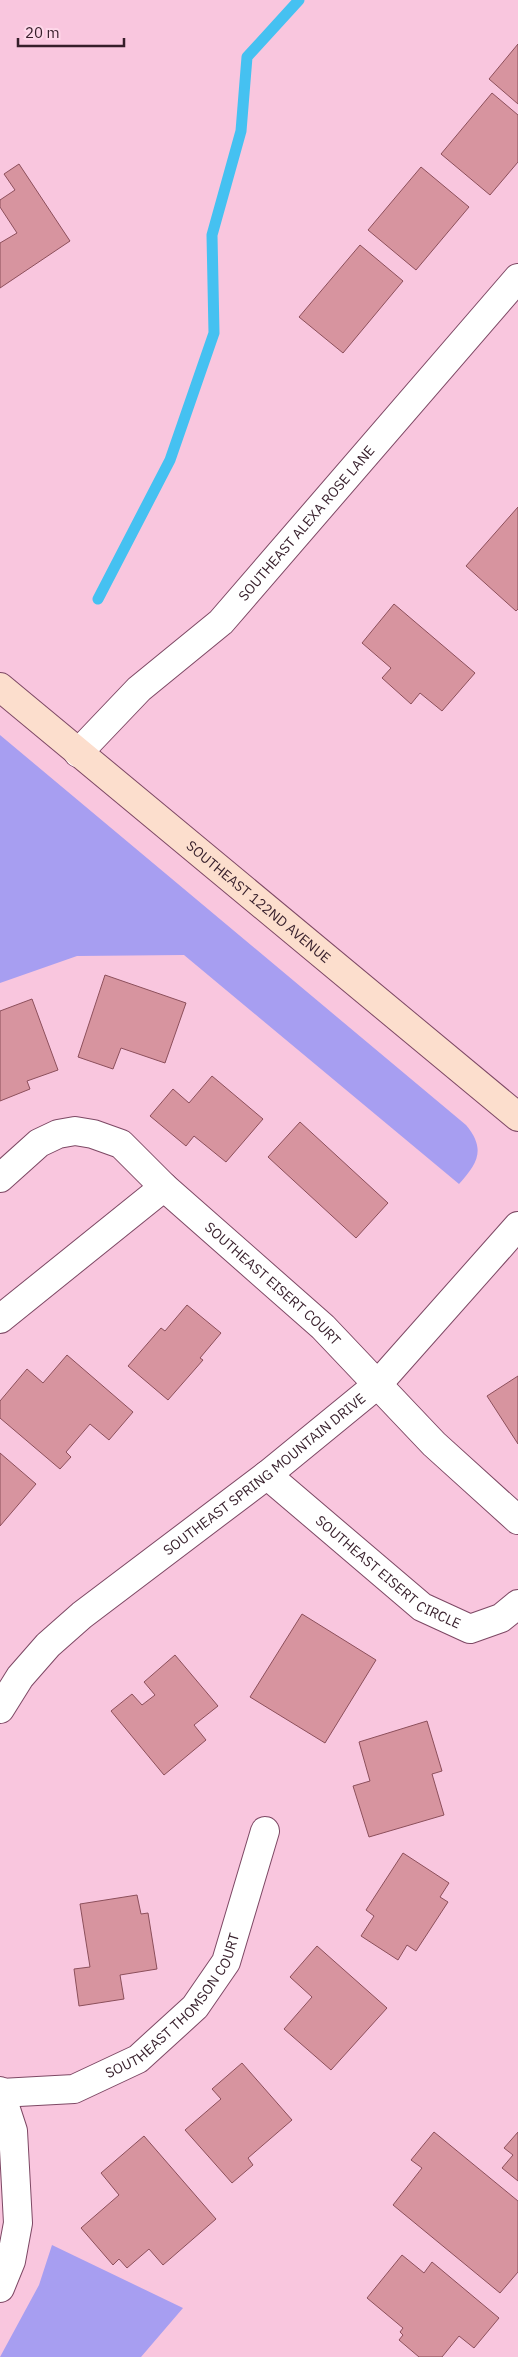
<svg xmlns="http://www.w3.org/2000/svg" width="518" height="2357" viewBox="0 0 518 2357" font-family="'IBM Plex Sans',sans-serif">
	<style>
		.green { fill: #a79ef1 }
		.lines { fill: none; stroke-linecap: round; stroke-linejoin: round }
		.stream { stroke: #45c1f1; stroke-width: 11 }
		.building { fill: #d7949f; stroke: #8c4f5b }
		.street-casing { stroke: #7d4864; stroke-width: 30 }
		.secondary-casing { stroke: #7d4864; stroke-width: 30 }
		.street { stroke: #fff; stroke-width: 28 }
		.secondary { stroke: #fcdecd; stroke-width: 28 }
		.labels { text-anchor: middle; stroke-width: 4.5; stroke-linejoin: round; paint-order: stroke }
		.street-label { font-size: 14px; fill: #361e2a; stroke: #fed7e9 }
	</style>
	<rect width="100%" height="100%" fill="#f9c6de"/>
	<path class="green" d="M 0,735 L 466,1125 C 486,1149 478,1163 459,1184 L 184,955 L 77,956 L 0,983 Z
		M 52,2245 L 183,2308 L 141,2357 L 0,2357 L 39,2285 Z"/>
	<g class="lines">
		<path class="stream" d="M 98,599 L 170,460 L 214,333 L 212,235 L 241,131 L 247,57 L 299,0"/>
	</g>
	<path class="building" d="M 518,44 L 518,104 L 489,79 Z
		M 492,93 L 518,115 L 518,162 L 490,195 L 441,154 Z
		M 19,164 L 70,241 L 0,288 L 0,243 L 17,233 L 0,207 L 0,200 L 15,190 L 4,174 Z
		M 421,167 L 469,207 L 416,270 L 368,230 Z
		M 360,245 L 403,281 L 343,353 L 299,317 Z
		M 518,507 L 518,609 L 516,611 L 466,566 Z
		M 394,604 L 475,673 L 442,711 L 420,693 L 411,704 L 382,678 L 391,668 L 362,643 Z
		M 105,975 L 186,1003 L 165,1063 L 121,1048 L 113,1069 L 78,1057 Z
		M 32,999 L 58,1070 L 27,1081 L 30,1089 L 0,1101 L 0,1011 Z
		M 212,1076 L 263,1119 L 226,1162 L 194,1136 L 186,1146 L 150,1116 L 173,1089 L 189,1103 Z
		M 300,1122 L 388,1203 L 356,1238 L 268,1157 Z
		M 187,1305 L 221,1333 L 200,1358 L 203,1360 L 168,1400 L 128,1366 L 161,1328 L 165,1331 Z
		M 67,1355 L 133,1412 L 109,1440 L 90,1424 L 66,1452 L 71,1457 L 60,1469 L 0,1418 L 0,1401 L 27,1369 L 43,1383 Z
		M 518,1376 L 518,1444 L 487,1396 Z
		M 0,1453 L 36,1484 L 0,1526 Z
		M 302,1614 L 376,1660 L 325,1743 L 250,1697 Z
		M 175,1655 L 218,1706 L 194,1725 L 206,1740 L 164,1775 L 111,1711 L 132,1694 L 142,1705 L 155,1695 L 144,1682 Z
		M 427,1721 L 442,1771 L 432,1774 L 444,1815 L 369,1837 L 353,1786 L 370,1781 L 359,1742 Z
		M 403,1853 L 449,1883 L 440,1897 L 448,1902 L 416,1951 L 407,1945 L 398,1960 L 361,1936 L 374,1916 L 366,1910 Z
		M 137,1895 L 141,1914 L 148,1913 L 157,1969 L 120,1975 L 124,1999 L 79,2006 L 74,1969 L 90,1967 L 80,1904 Z
		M 317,1946 L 387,2008 L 331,2070 L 284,2029 L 312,1997 L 290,1977 Z
		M 242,2063 L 292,2120 L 248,2158 L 253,2165 L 232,2183 L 185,2130 L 221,2099 L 212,2089 Z
		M 434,2132 L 518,2201 L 518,2272 L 500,2293 L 393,2205 L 422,2168 L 411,2160 Z
		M 518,2132 L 518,2181 L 502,2168 L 513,2155 L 504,2148 Z
		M 144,2136 L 216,2219 L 163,2265 L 149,2249 L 127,2268 L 119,2259 L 113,2265 L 81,2228 L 119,2195 L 101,2173 Z
		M 402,2255 L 424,2273 L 432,2262 L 499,2318 L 474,2348 L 459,2336 L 442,2357 L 419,2357 L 399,2340 L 403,2335 L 400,2332 L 403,2328 L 367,2298 Z"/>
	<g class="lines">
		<g class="street-casing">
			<g id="street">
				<path id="s1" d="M 78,753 L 139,689 L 221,622 L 518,278"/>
				<path id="s2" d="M 0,1178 L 39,1143 L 58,1134 L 75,1131 L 93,1134 L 121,1144 L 164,1187 L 323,1327 L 434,1444 L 518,1520"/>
				<path d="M 0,1319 L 164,1187"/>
				<path id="s3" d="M 267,1475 L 422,1607 L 470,1629 L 501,1618 L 518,1604"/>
				<path id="s4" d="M 0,1709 L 20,1677 L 48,1645 L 82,1615 L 267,1475 L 377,1385 L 518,1226"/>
				<path d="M 0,2091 L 13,2131 L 18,2223 L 11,2261 L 0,2288"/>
				<path id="s5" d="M 0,2093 L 74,2089 L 138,2059 L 195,2007 L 226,1962 L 265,1831"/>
			</g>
		</g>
		<g class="secondary-casing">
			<g id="secondary">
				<path id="s6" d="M 0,687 L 518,1117"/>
			</g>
		</g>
		<use href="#street" class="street"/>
		<use href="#secondary" class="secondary"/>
	</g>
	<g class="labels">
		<g class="street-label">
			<text dy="5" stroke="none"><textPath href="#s1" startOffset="325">SOUTHEAST ALEXA ROSE LANE</textPath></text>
			<text dy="5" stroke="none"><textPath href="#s6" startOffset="336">SOUTHEAST 122ND AVENUE</textPath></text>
			<text dy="5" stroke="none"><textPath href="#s2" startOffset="345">SOUTHEAST EISERT COURT</textPath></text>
			<text dy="5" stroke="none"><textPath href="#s4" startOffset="356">SOUTHEAST SPRING MOUNTAIN DRIVE</textPath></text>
			<text dy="5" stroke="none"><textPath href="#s3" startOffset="156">SOUTHEAST EISERT CIRCLE</textPath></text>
			<text dy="5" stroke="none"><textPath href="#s5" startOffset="208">SOUTHEAST THOMSON COURT</textPath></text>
		</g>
	</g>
	<path d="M18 38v8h106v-8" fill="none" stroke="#361e2a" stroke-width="2.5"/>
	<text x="25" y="38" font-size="15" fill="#361e2a" stroke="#fed7e9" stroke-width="4" paint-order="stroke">20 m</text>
</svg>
